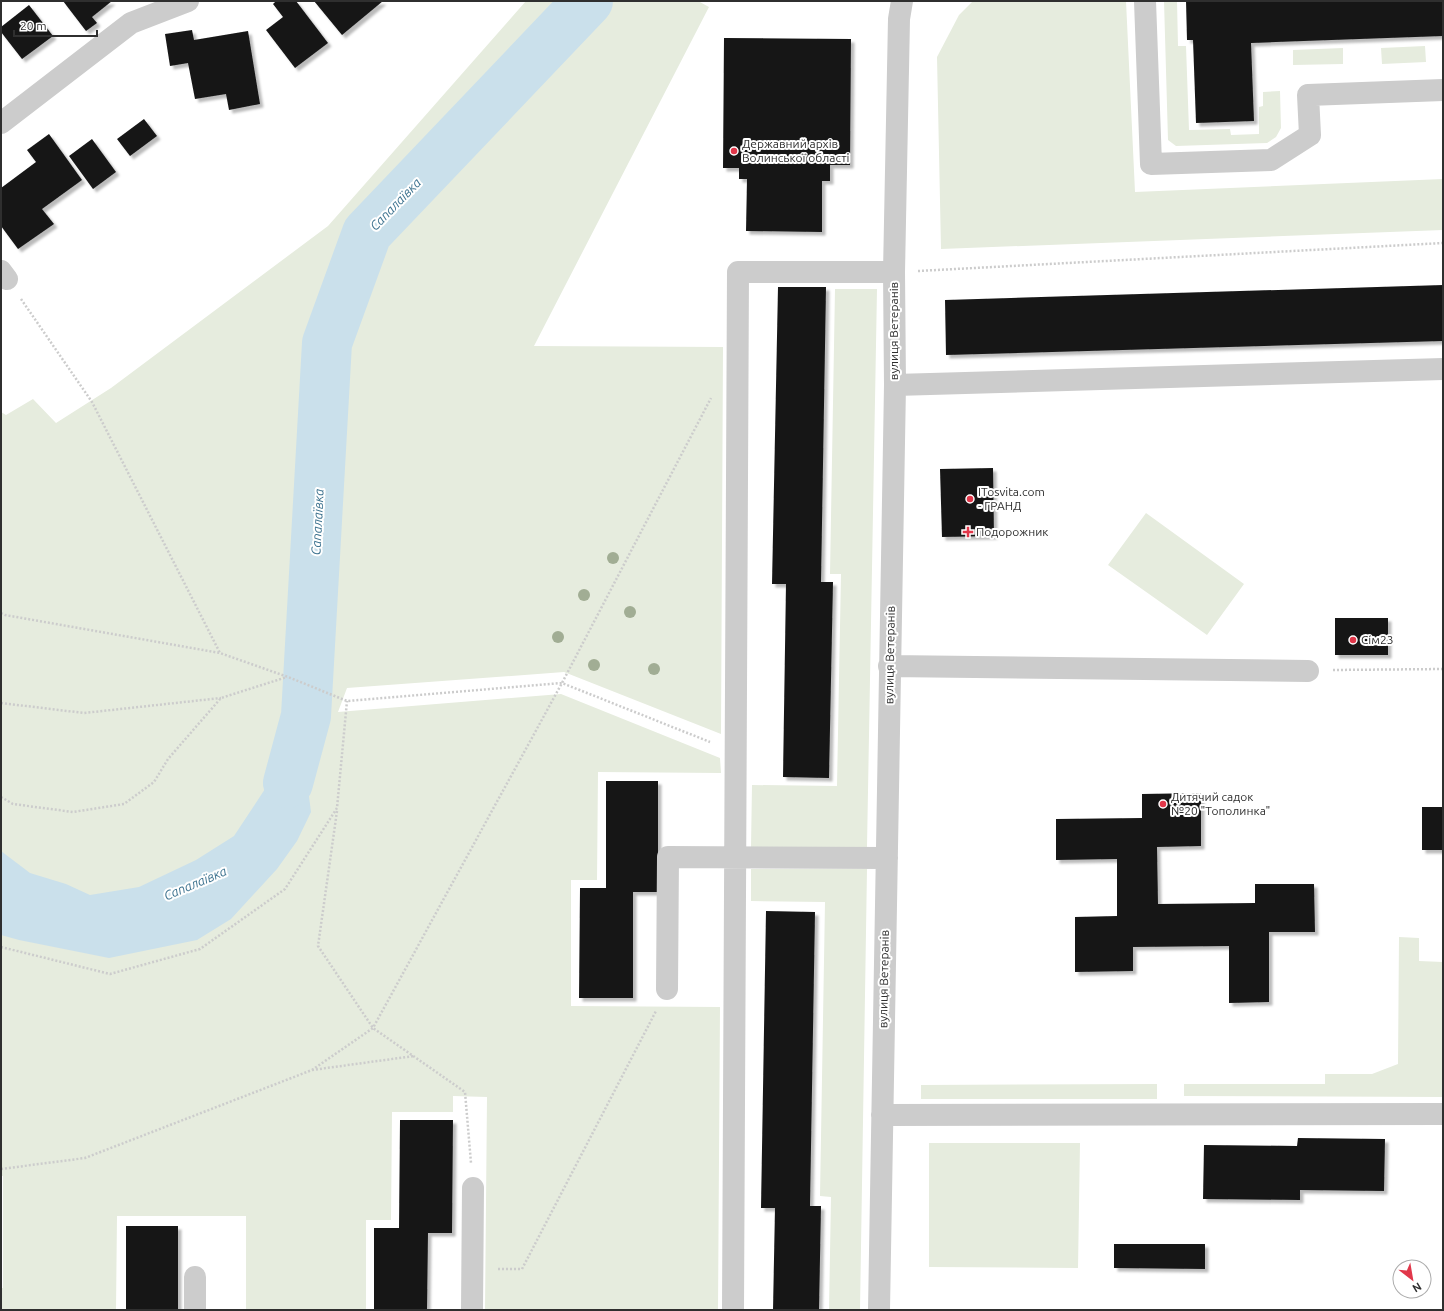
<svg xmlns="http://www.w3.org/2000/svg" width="1444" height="1311" viewBox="0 0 1444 1311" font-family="Ubuntu,sans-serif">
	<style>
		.green { fill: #e6ecde }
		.water { fill: #cae0eb }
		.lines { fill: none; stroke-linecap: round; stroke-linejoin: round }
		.river { stroke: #cae0eb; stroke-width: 50 }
		.building { fill: #161616; filter: url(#shadow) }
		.path { stroke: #ccc; stroke-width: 2.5; stroke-dasharray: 2 2; stroke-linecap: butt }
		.minor { stroke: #ccc; stroke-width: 22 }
		.tree { fill: #a1ad94 }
		.poi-dot { fill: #e1374a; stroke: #fff; stroke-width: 1.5 }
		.labels { text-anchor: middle; stroke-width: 4; stroke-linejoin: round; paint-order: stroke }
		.poi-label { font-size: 12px; fill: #2f2f2f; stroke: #fff; text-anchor: start }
		.street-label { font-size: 12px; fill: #2f2f2f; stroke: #fff }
		.water-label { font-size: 13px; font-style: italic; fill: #3f7490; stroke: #fff }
	</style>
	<defs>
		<filter id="shadow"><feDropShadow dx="3.5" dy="3.5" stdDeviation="1" flood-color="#0004"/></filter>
	</defs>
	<rect width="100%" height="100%" fill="#fff"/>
	<path class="green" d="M 526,1 L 698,1 L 709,7 L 534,346 L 723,347 L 721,734 L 564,672 L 347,688 L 338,712 L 561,694 L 720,758 L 721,773 L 598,772 L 597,880 L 571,880 L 571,1006 L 720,1007 L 718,1310 L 485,1310 L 487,1097 L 453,1096 L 453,1112 L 392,1112 L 391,1220 L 366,1220 L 366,1310 L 246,1310 L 246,1216 L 117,1216 L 116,1310 L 1,1310 L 1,1288 L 3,1288 L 3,1176 L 1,1176 L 1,412 L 6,415 L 33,399 L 56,423 L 111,388 L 328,226 Z
		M 973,1 L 1126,1 L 1135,192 L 1443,179 L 1443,230 L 941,249 L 937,57 L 959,15 Z
		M 1164,1 L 1177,1 L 1178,46 L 1186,46 L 1189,130 L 1230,129 L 1231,135 L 1259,134 L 1259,107 L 1263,106 L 1263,92 L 1280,91 L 1281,128 L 1276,137 L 1267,143 L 1176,146 L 1168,140 Z
		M 1425,46 L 1426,62 L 1382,64 L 1381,48 Z
		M 1343,48 L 1343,64 L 1293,65 L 1293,50 Z
		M 835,289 L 877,289 L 867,847 L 751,847 L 752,785 L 837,786 L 841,574 L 830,574 Z
		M 1146,513 L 1244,584 L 1207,635 L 1108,565 Z
		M 751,869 L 867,869 L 860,1310 L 829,1310 L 831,1197 L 820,1196 L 825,902 L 751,901 Z
		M 1399,937 L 1419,938 L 1419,961 L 1443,962 L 1443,1097 L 1184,1096 L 1184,1084 L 1325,1084 L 1325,1074 L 1372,1074 L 1398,1064 Z
		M 1157,1084 L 1157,1099 L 921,1099 L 921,1085 Z
		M 929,1143 L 1080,1143 L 1078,1268 L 929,1267 Z"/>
	<path class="water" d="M 306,716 L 327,727 L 306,773 L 311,812 L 297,841 L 277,869 L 231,919 L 197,940 L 109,958 L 19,940 L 1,935 L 1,851 L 30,873 L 66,884 L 90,895 L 139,887 L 196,860 L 234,836 L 265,789 Z"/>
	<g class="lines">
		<path class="river" d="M 288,783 L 306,716 L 327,343 L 367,233 L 588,1"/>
	</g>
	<path class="building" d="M 63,1 L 112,1 L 92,17 L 97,23 L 86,31 Z
		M 276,1 L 296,1 L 328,43 L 295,68 L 266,30 L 283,17 L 273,4 Z
		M 314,1 L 383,1 L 342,35 Z
		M 1186,1 L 1443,1 L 1443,36 L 1251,43 L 1254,121 L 1196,123 L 1193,40 L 1187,40 Z
		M 29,5 L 53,36 L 22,59 L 1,32 L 1,27 Z
		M 192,30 L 194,40 L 248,31 L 260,104 L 229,110 L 226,94 L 195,99 L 188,63 L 170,66 L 165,34 Z
		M 724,38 L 851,39 L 850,165 L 830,165 L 830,181 L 822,181 L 822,232 L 746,231 L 747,179 L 739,179 L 739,168 L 723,168 Z
		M 144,119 L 157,136 L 130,156 L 117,139 Z
		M 49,134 L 82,180 L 42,209 L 54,224 L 18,249 L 1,226 L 1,188 L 36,162 L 27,150 Z
		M 92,139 L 116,172 L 93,189 L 69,156 Z
		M 1443,285 L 1443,341 L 946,355 L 945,300 Z
		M 778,287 L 826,287 L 821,582 L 833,582 L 829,778 L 783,777 L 786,584 L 772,584 Z
		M 993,468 L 994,536 L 942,537 L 940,469 Z
		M 1335,618 L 1388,618 L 1388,655 L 1335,655 Z
		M 606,781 L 658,781 L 658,892 L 633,892 L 633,998 L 579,998 L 580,888 L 606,888 Z
		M 1201,793 L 1201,846 L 1157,847 L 1158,904 L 1255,903 L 1255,884 L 1314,884 L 1315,932 L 1269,932 L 1269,1002 L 1229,1003 L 1229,946 L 1133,947 L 1133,971 L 1075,972 L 1075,917 L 1117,916 L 1117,859 L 1056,860 L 1056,819 L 1142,818 L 1142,794 Z
		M 1422,807 L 1443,807 L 1443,850 L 1422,850 Z
		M 766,911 L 815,912 L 810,1206 L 821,1206 L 819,1310 L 773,1310 L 775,1208 L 761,1208 Z
		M 400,1120 L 453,1120 L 452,1233 L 428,1233 L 427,1310 L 374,1310 L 374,1228 L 399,1228 Z
		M 1298,1138 L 1385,1139 L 1384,1191 L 1300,1190 L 1300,1200 L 1203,1199 L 1204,1145 L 1297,1146 Z
		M 126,1226 L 178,1226 L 178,1310 L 126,1310 Z
		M 1114,1244 L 1205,1244 L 1205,1269 L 1114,1268 Z"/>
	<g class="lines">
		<path class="path" d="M 918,271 L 1443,243
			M 21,299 L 92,402 L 220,653
			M 1,613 L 5,615 L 220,653 L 288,677 L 347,701 L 562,683 L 710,742
			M 1333,670 L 1443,669
			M 1,703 L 84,713 L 221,698
			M 1,797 L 13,804 L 73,812 L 124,804 L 154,782 L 168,759 L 221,698 L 287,677
			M 337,811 L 318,946 L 373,1028 L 465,1092 L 471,1163
			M 1,947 L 110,974 L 200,949 L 285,889 L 337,808 L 347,701
			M 312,1070 L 414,1056
			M 1,1169 L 85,1158 L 312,1070 L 373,1028 L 562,683 L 711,398
			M 498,1269 L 522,1269 L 656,1011"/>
		<path class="minor" d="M 1145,1 L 1151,164 L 1271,160 L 1310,135 L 1308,95 L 1443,90
			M 1,123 L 131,23 L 188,1
			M 1,271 L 7,279
			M 895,385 L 1443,369
			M 889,666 L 1308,671
			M 667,989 L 668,857 L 887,858
			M 882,1115 L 1443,1114
			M 195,1310 L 195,1277
			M 472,1310 L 473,1188
			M 733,1310 L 738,272 L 894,272
			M 879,1310 L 895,385 L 894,272 L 899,19 L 902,1"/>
	</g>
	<g class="tree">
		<circle cx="613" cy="558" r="6"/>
		<circle cx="584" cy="595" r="6"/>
		<circle cx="630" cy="612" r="6"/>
		<circle cx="558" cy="637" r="6"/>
		<circle cx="594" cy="665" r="6"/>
		<circle cx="654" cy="669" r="6"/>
	</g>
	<g class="poi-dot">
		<circle cx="734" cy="151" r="4"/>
		<circle cx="970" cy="499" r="4"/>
		<path d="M966 526h4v4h4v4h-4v4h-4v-4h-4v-4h4z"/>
		<circle cx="1353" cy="640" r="4"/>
		<circle cx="1163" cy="804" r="4"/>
	</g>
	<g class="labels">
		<g class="poi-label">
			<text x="742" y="148">Державний архів<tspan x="742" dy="14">Волинської області</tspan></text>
			<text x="978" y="496">ITosvita.com<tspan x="978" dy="14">- ГРАНД</tspan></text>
			<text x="976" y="536">Подорожник</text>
			<text x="1361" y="644">Сім23</text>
			<text x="1171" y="801">Дитячий садок<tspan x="1171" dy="14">№20 "Тополинка"</tspan></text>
		</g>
		<g class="street-label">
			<text transform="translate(894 331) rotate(-90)" y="4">вулиця Ветеранів</text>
			<text transform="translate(890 655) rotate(-89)" y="4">вулиця Ветеранів</text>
			<text transform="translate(884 979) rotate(-89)" y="4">вулиця Ветеранів</text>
		</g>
		<g class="water-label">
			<text transform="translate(395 204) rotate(-46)" y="5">Сапалаївка</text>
			<text transform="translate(317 522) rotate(-87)" y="5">Сапалаївка</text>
			<text transform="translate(195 883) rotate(-23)" y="5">Сапалаївка</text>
		</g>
	</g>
	<rect width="1444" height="1311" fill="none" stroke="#2f2f2f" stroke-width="4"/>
	<g transform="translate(1412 1279) rotate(149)"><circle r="19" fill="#ffffff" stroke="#acacac"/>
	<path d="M0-3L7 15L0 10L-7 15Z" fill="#e1374a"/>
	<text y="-6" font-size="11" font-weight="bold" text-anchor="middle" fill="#2f2f2f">N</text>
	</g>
	<path d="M14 30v6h83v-6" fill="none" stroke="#2f2f2f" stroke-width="2"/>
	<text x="20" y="30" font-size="12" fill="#2f2f2f" stroke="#ffffff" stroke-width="3" paint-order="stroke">20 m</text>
</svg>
